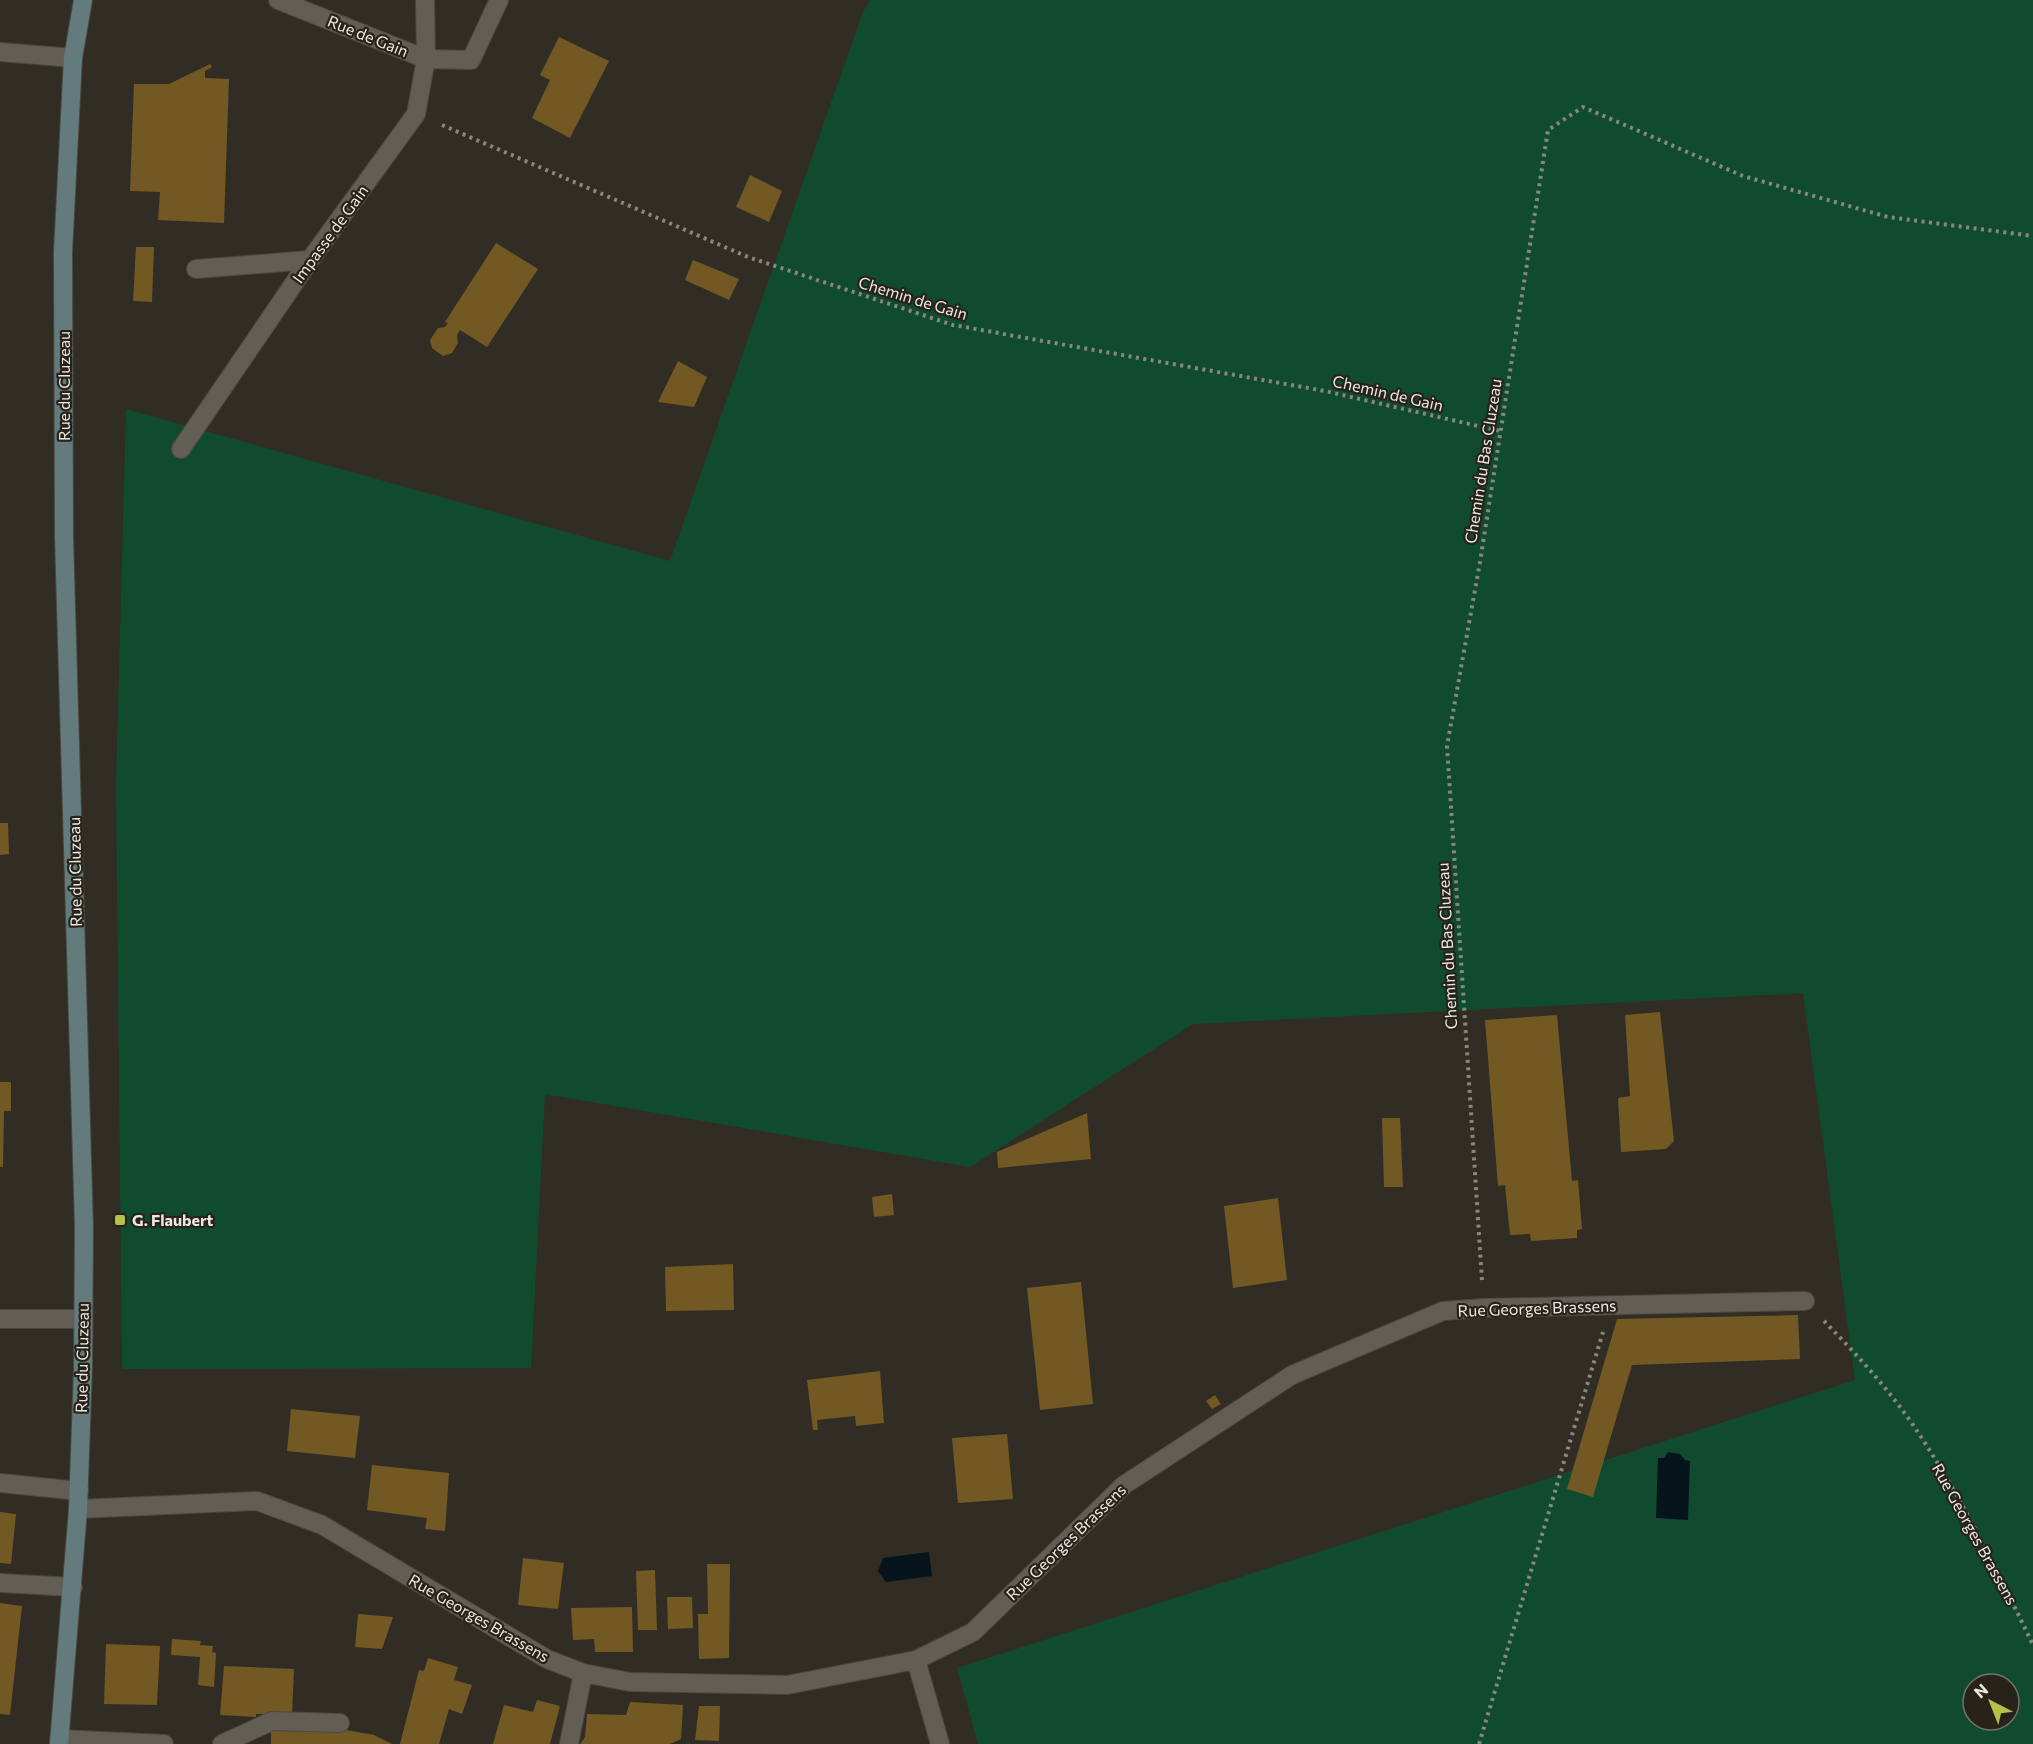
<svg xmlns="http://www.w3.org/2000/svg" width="2033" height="1744" viewBox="0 0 2033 1744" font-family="Commissioner,sans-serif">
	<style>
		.green { fill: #104b30; fill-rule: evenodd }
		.water { fill: #06141c }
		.building { fill: #725924 }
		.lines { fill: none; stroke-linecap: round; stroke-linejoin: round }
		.lane-casing { stroke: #4b4841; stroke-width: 20 }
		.street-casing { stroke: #4b4841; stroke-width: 20 }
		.secondary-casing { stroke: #4b4841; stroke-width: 20 }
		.path { stroke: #89867f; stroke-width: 4; stroke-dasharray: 3 4.5; stroke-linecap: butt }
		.lane { stroke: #625e55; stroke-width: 18 }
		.street { stroke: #625e55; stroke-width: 18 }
		.secondary { stroke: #637b7d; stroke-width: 18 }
		.poi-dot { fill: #b5c249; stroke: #27231b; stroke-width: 2 }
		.labels { text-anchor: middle; stroke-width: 4.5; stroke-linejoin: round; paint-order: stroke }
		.street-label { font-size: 16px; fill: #ebe8e3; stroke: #27231b }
		.poi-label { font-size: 16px; font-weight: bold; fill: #ebe8e3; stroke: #27231b; text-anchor: start }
	</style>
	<rect width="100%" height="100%" fill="#312d25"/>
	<path class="green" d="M 870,0 L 2033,0 L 2033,1744 L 978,1744 L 957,1668 L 1855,1380 L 1803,993 L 1193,1024 L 970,1167 L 545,1094 L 531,1368 L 122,1369 L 116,785 L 126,409 L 670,561 L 863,12 ZM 1973,1684 L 2009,1684 L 2009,1720 L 1973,1720 Z"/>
	<path class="water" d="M 1668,1452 L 1680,1454 L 1685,1460 L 1690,1461 L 1688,1520 L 1656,1518 L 1658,1458 L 1664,1458 Z
		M 929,1552 L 932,1576 L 886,1582 L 878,1571 L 883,1558 Z"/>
	<path class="building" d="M 559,37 L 609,61 L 570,138 L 532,118 L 550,80 L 540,75 Z
		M 210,64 L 212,67 L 205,71 L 205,78 L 229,79 L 224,223 L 158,220 L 160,192 L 130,191 L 134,84 L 169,84 Z
		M 750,175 L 782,191 L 769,222 L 736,207 Z
		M 496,243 L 538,269 L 487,347 L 460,330 L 457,335 L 458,343 L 452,353 L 443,356 L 432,348 L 430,340 L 438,328 L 445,327 L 448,323 L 445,322 Z
		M 136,247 L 154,247 L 152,302 L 133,301 Z
		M 693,260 L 739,279 L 729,300 L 685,280 Z
		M 678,361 L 707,377 L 694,407 L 658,402 Z
		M 0,823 L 8,823 L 9,854 L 0,855 Z
		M 1660,1012 L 1674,1141 L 1666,1149 L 1621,1152 L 1618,1098 L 1630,1096 L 1625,1015 Z
		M 1557,1015 L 1572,1181 L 1578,1180 L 1582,1229 L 1577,1230 L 1577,1238 L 1531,1241 L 1530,1234 L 1510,1235 L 1505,1185 L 1498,1186 L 1485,1020 Z
		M 0,1082 L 11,1082 L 11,1111 L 4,1111 L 3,1167 L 0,1167 Z
		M 1087,1113 L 1091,1159 L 998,1168 L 997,1152 Z
		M 1382,1118 L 1400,1118 L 1403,1187 L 1384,1187 Z
		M 892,1194 L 894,1215 L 874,1217 L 872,1197 Z
		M 1278,1198 L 1287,1280 L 1233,1288 L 1224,1206 Z
		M 733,1264 L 734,1310 L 666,1311 L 665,1267 Z
		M 1081,1282 L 1093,1404 L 1040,1410 L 1027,1288 Z
		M 1798,1315 L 1800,1359 L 1632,1365 L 1593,1497 L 1567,1489 L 1617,1319 Z
		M 880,1371 L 884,1423 L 856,1426 L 855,1416 L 817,1420 L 818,1430 L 813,1430 L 807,1380 Z
		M 1215,1395 L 1221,1404 L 1212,1409 L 1206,1401 Z
		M 291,1409 L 360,1416 L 355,1458 L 287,1451 Z
		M 1007,1434 L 1013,1499 L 958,1503 L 952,1438 Z
		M 372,1465 L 449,1473 L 445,1531 L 425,1529 L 427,1518 L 367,1510 Z
		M 0,1512 L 16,1514 L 11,1564 L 0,1563 Z
		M 523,1558 L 564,1563 L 558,1609 L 518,1605 Z
		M 707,1564 L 730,1564 L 729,1658 L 699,1659 L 698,1614 L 708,1614 Z
		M 655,1570 L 657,1630 L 638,1630 L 636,1571 Z
		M 667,1597 L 692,1597 L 693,1628 L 668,1629 Z
		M 0,1603 L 22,1606 L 10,1715 L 0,1714 Z
		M 632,1607 L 633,1652 L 595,1652 L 594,1639 L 573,1640 L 571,1608 Z
		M 358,1614 L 393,1617 L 382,1649 L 355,1647 Z
		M 172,1639 L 201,1641 L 200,1645 L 213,1646 L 212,1652 L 216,1653 L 214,1687 L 198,1685 L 200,1657 L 171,1655 Z
		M 106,1644 L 160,1646 L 157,1705 L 104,1704 Z
		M 428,1658 L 458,1667 L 454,1680 L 472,1685 L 462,1714 L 449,1709 L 439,1744 L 400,1744 L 419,1670 L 424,1671 Z
		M 224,1666 L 294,1669 L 292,1714 L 256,1714 L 256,1717 L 220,1715 Z
		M 537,1700 L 560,1706 L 550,1744 L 493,1744 L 504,1705 L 533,1712 Z
		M 630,1702 L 683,1705 L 681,1739 L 670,1744 L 580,1744 L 585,1737 L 587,1714 L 626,1715 Z
		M 699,1706 L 720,1706 L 719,1741 L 695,1740 Z
		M 271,1729 L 346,1730 L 374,1735 L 392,1744 L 271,1744 Z"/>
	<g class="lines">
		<g class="lane-casing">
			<path id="lane" d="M 0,52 L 73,58
				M 426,59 L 471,60 L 499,0
				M 196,269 L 310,260
				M 0,1483 L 79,1491
				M 0,1583 L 73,1587
				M 916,1660 L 940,1744
				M 222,1744 L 272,1721 L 340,1723"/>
		</g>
		<g class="street-casing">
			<path id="street" d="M 278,0 L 426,59
				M 181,449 L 310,260 L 416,114 L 426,59 L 425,0
				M 0,1319 L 82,1319
				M 78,1509 L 257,1501 L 322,1525 L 547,1659 L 583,1673 L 630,1682 L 787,1685 L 916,1660 L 973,1632 L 1124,1485 L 1292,1375 L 1443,1311 L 1484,1308 L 1805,1301
				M 59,1739 L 164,1744
				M 569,1744 L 583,1673"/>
		</g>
		<g class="secondary-casing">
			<path id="secondary" d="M 59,1744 L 78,1509 L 83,1368 L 84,1228 L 64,537 L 63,252 L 73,58 L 83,0"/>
		</g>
		<path class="path" d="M 442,125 L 748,257 L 953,325 L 1325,391 L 1500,431
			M 1482,1280 L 1447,746 L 1480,562 L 1548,130 L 1583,107 L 1743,176 L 1888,217 L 2033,236
			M 1824,1321 C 1856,1354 1887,1387 1913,1425 C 1960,1494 1997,1570 2033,1645
			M 1479,1744 L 1603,1332"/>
		<use href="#lane" class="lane"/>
		<use href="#street" class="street"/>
		<use href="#secondary" class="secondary"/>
	</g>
	<rect class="poi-dot" x="114" y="1214" width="12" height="12" rx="3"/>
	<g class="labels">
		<g class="street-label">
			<text transform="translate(368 36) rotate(22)" y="6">Rue de Gain</text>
			<text transform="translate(330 234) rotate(-54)" y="6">Impasse de Gain</text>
			<text transform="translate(913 298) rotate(17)" y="6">Chemin de Gain</text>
			<text transform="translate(64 386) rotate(-90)" y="6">Rue du Cluzeau</text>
			<text transform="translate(1388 393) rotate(13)" y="6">Chemin de Gain</text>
			<text transform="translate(1483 461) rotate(-81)" y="6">Chemin du Bas Cluzeau</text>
			<text transform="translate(75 872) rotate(-91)" y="6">Rue du Cluzeau</text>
			<text transform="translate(1447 946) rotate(-93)" y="6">Chemin du Bas Cluzeau</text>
			<text transform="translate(1537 1308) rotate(-2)" y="6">Rue Georges Brassens</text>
			<text transform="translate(82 1358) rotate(-89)" y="6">Rue du Cluzeau</text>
			<text transform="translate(1975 1534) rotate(61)" y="6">Rue Georges Brassens</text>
			<text transform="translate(1066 1542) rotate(-44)" y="6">Rue Georges Brassens</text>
			<text transform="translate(479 1618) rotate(30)" y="6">Rue Georges Brassens</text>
		</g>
		<g class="poi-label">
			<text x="132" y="1226">G. Flaubert</text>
		</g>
	</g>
	<g transform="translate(1991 1702) rotate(318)"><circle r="28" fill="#27231b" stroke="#75726b" stroke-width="1.5"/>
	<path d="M0-4.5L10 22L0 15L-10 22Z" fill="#b5c249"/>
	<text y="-9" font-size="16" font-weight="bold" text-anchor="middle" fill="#ebe8e3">N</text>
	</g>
</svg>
